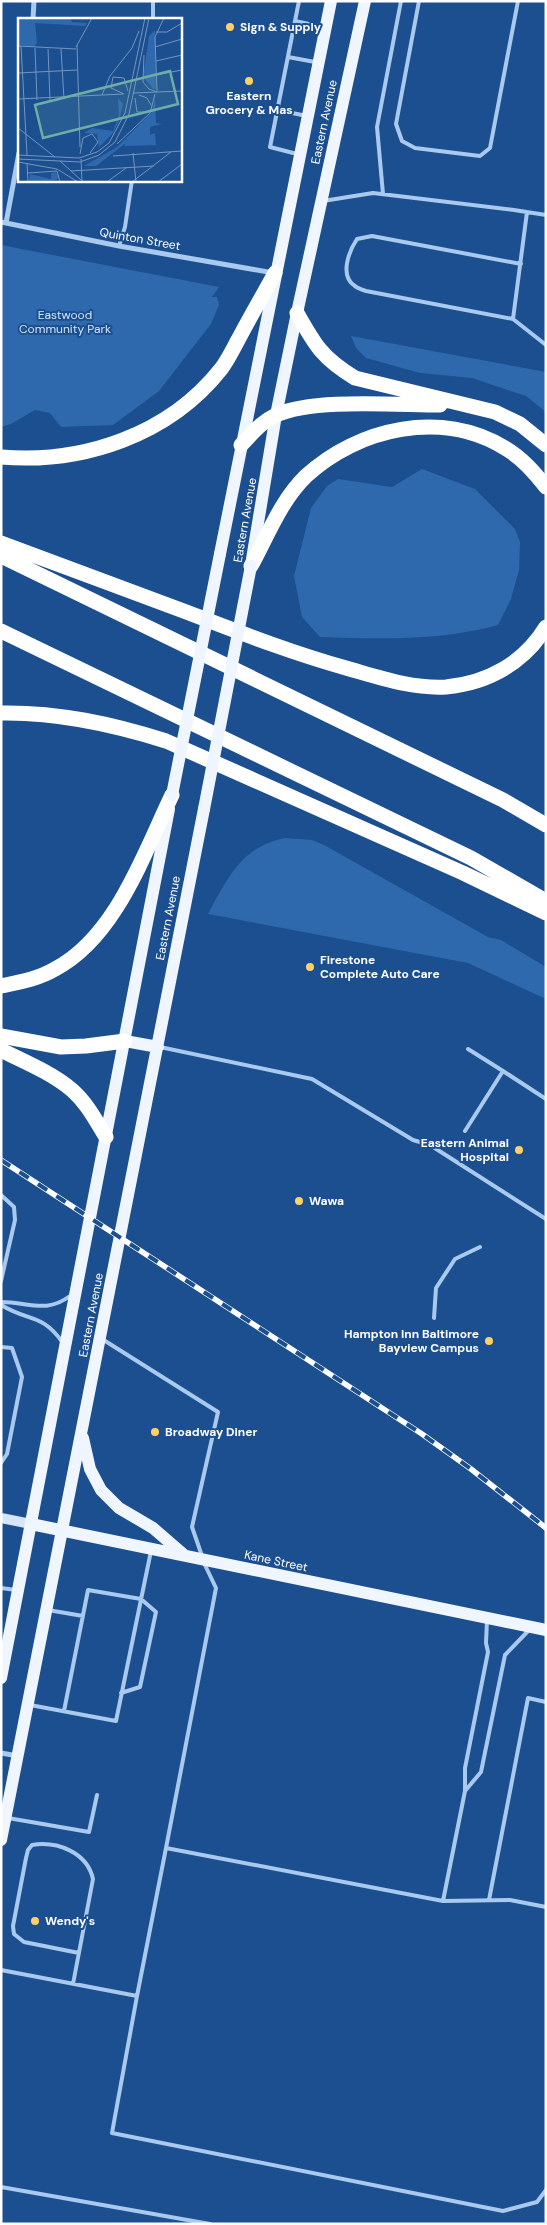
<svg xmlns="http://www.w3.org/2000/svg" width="547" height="2225" viewBox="0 0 547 2225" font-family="'DM Sans',sans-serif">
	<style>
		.green { fill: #2e69ad }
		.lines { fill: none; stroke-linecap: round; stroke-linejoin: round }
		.service { stroke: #a9c9ee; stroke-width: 4 }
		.minor { stroke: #a9c9ee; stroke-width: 5 }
		.secondary { stroke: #d6e6fa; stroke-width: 10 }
		.primary { stroke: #f0f6ff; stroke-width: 12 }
		.motorway { stroke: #fff; stroke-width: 15 }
		.rail-casing { stroke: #fff; stroke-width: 5.5 }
		.rail { stroke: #1b4f8f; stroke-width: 4; stroke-dasharray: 11; stroke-linecap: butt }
		.primary-bridge { stroke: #f0f6ff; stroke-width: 12 }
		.poi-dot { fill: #ffd166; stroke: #1b4f8f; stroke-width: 2 }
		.labels { text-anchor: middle; stroke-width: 4; stroke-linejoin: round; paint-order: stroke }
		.poi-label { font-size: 12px; font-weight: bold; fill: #fff; stroke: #1b4f8f; text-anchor: start }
		.street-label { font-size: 12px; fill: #fff; stroke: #1b4f8f }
		.park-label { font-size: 12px; fill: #cfe3fa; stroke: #1b4f8f }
		.inset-road { fill: none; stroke: #7695bc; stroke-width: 1 }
		.view { fill: #6fada8; fill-opacity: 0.15; stroke: #6fada8; stroke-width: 2.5 }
		.inset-edge { fill: none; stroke: #fff; stroke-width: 2.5 }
	</style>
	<rect width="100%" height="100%" fill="#1b4f8f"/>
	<path class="green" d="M 1,245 L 219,287 L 212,297 L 217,297 L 219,305 L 211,324 L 159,391 L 113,425 L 61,427 L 50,413 L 35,410 L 11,424 L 1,427 Z
		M 351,336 L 546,372 L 546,412 L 526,396 L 472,378 L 420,373 L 366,358 L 356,348 Z
		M 422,469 L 475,489 L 515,529 L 520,542 L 519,570 L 511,599 L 498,625 C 440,641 379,639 320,637 L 302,617 L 294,576 L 311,508 L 327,486 L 338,479 L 392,487 Z
		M 285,838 L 312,840 L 324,845 L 488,937 L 501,940 L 546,967 L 546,999 L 468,963 L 208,914 C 228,878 241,847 285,838 Z"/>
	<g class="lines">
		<path class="service" d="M 299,1 L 295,21 L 323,27
			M 419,1 L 396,124 L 402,141 L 415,148 L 480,156 L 490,148 L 518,1
			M 153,19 L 153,1
			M 295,21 L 270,147 L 297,154
			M 288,57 L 315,62
			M 277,110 L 307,116
			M 383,194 L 377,127 L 401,1
			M 323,201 L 373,193 L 514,210 L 546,215
			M 119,246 L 125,227 L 132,180
			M 521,264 L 372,236 L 357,239 C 349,251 339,276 355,286 C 357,288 363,290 366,291 L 513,319 L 527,212
			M 513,319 L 546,345
			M 160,1047 L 312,1079 L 413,1140 L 430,1145 L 546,1219
			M 468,1049 L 503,1071
			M 465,1131 L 503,1071 L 546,1099
			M 1,1195 L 14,1207 L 15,1220 L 1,1281
			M 1,1302 C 29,1302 46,1314 70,1296
			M 1,1305 C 29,1322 42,1313 63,1343
			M 434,1318 L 436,1288 L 455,1259 L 480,1247
			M 102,1339 L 218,1412 L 192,1527 L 202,1556
			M 1,1347 L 12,1348 L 22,1377 L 7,1454 L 1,1463
			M 1,1588 L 16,1590
			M 48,1610 L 83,1616
			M 30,1705 L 116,1721 L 151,1551
			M 64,1711 L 88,1590 L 141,1599 L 156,1612 L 140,1687 L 121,1693
			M 465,1791 L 481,1772 L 505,1655 L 530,1629
			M 8,1818 L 89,1832 L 97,1795
			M 166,1848 L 216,1588 L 204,1563
			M 489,1900 L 528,1698 L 546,1702
			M 443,1901 L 510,1900 L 546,1907
			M 1,1970 L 137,1996 L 166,1848 L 443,1901 L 465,1791 L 465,1768 L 488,1652 L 486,1643 L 487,1620
			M 73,1984 L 93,1879 C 87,1852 57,1841 32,1845 L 28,1850 L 26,1858 L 13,1926 L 14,1934 L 24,1942 L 79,1953
			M 137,1996 L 112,2133 L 503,2211 L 537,2202 L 546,2190
			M 1,2187 L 210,2224"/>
		<path class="minor" d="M 33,19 L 34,1
			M 1,222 L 119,246 L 274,273
			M 6,223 L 19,153
			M 1,1753 L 18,1756"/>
		<path class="secondary" d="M 1,1518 L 31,1524"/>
		<path class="primary" d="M 220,554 L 331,1
			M 252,559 L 276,415 L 297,313 L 365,1
			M 125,1041 L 158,1047
			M 83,1438 L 90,1469 L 101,1490 L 119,1508 L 153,1528 L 183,1554
			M 31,1524 L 546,1630
			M 1,1678 L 169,809
			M 1,1840 L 204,809"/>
		<path class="motorway" d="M 297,313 C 315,345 322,358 355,378 L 495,412 L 520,424 L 546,445
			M 241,445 C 252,434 261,422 276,415 C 313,398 397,405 440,405
			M 1,457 C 83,464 169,435 221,369 C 228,360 233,349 238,340 C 250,317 263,295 275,273
			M 1,543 C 64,566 126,590 189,613 C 241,633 292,653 346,668 C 378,677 412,689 446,687 C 488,683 524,663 546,627
			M 1,556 L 503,800 L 546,825
			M 251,566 C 267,537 281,500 306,476 C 358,428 442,409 505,448 C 522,458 534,472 546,487
			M 1,631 L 471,858 L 546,901
			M 1,713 C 58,712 112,724 166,741 L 463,873 L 546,913
			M 1,986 C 20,982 38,979 55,969 C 116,937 144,853 172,795
			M 1,1036 L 61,1047 L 86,1046 L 125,1041
			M 1,1050 C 25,1062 52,1073 72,1090 C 87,1103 96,1121 106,1137"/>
		<g class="rail-casing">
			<path id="rail" d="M 1,1160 L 422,1434 L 471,1469 L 546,1528"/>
		</g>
		<use href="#rail" class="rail"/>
		<path class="primary-bridge" d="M 172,795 L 220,554
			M 204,809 L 251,566"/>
	</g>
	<g class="poi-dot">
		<circle cx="230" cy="27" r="5"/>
		<circle cx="249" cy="81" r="5"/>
		<circle cx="310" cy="967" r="5"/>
		<circle cx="519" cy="1150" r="5"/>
		<circle cx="299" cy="1201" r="5"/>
		<circle cx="489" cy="1341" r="5"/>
		<circle cx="155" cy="1432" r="5"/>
		<circle cx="35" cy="1921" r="5"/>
	</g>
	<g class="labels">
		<g class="poi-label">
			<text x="240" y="31">Sign &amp; Supply</text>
			<text x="249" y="100" text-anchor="middle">Eastern<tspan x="249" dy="14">Grocery &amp; Mas</tspan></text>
			<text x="320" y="964">Firestone<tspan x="320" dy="14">Complete Auto Care</tspan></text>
			<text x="509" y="1147" text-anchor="end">Eastern Animal<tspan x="509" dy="14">Hospital</tspan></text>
			<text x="309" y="1205">Wawa</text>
			<text x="479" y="1338" text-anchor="end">Hampton Inn Baltimore<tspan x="479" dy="14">Bayview Campus</tspan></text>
			<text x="165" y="1436">Broadway Diner</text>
			<text x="45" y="1925">Wendy's</text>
		</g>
		<g class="street-label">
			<text transform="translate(324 122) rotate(-78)" y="4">Eastern Avenue</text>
			<text transform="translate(140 239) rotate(10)" y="4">Quinton Street</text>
			<text transform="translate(245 520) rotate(-80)" y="4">Eastern Avenue</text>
			<text transform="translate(168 918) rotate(-79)" y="4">Eastern Avenue</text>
			<text transform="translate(91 1315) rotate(-79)" y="4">Eastern Avenue</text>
			<text transform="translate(276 1561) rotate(12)" y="4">Kane Street</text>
		</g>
		<g class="park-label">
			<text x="65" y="319">Eastwood<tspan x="65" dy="14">Community Park</tspan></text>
		</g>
	</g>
	<g transform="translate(18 18)">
		<rect width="164" height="164" fill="#1b4f8f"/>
		<path d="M 0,0 L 52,0 L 54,4 L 69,5 L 67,8 L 17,5 L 19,25 L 16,29 L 0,27 ZM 137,12 L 138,71 L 135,71 L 125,59 L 131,18 ZM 100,80 L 105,86 L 101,103 L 95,115 L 81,129 L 79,116 L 66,115 L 74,110 L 95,113 L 101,96 ZM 137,80 L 138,105 L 144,106 L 132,109 L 132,117 L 137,115 L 138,127 L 106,128 L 108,125 L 78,148 L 66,148 L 99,129 L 134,94 ZM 38,154 L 41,160 L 34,164 L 11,164 L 12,156 L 33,161 L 33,155 Z" fill="#2e69ad"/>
		<path class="inset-road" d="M 138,14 L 149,14 L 164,5M 59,27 L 62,129M 0,28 L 58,31M 3,28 L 9,137M 58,29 L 74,0M 137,29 L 164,21M 17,30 L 19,82M 30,31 L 32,82M 43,31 L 46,81M 126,37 L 125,64 L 131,71 L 139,74M 138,43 L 164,37M 0,55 L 59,52M 138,57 L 164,52M 139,73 L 137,19 L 146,0M 115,75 L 164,73M 106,76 L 93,70 L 95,59 L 106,60 L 110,73M 84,77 L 92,58 L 114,30 L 121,13M 121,77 L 129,80 L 133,87M 117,80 L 119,94 L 130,94M 0,81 L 105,76M 0,110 L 37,139M 99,126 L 132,95 L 137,76M 115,135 L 118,164M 62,136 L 65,120 L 74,116 L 80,124 L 72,135M 0,137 L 61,140 L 79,134 L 91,125 L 107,95 L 127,0M 95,138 L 164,133M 0,141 L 62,144 L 81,137 L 97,124 L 111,96 L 131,0M 63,141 L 64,164M 42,143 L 63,162M 0,144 L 39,151 L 60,164M 9,145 L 10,164M 53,153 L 136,148M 10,155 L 39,153 L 42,164M 89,164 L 108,150M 114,164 L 153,134M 140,164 L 164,146"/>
		<path class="view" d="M 152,53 L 160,86 L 25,120 L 17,87 Z"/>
		<rect width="164" height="164" class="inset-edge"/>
	</g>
	<rect width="547" height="2225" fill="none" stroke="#ffffff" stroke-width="5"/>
</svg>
